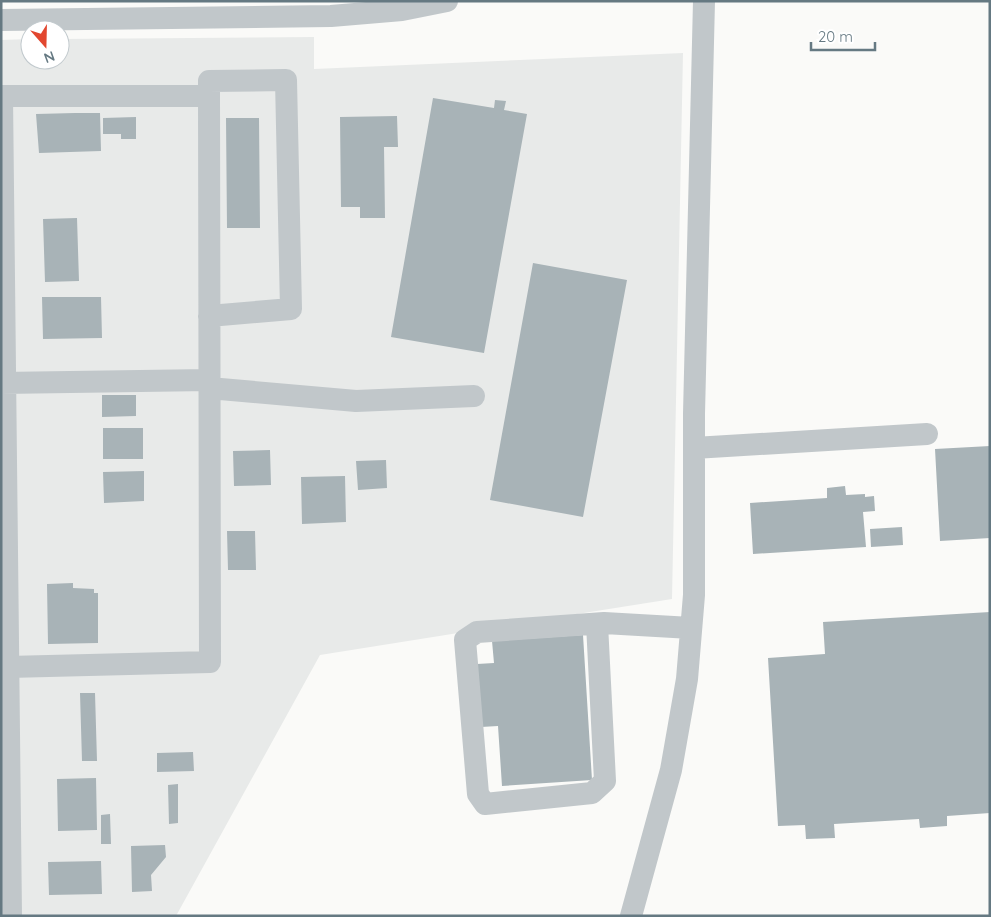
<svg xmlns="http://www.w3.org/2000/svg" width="991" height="917" viewBox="0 0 991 917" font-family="Quicksand,sans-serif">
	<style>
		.built { fill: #e8eae9 }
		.building { fill: #a8b3b7 }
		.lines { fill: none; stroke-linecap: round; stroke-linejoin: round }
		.minor { stroke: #c1c7ca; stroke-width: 22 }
	</style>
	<rect width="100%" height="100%" fill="#fafaf8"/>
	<path class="built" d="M 314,37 L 314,69 L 683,53 L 672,599 L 320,655 L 176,916 L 1,916 L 1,40 L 30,39 L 30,60 L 60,60 L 60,39 Z"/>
	<path class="building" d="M 433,98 L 494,108 L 495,100 L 506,101 L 504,110 L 527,114 L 484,353 L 391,337 Z
		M 75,113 L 100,113 L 101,151 L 39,153 L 36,114 Z
		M 397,116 L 398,147 L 384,147 L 385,218 L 360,218 L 360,207 L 341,207 L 340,117 Z
		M 136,117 L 136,139 L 121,139 L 121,134 L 103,134 L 103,118 Z
		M 226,118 L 259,118 L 260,228 L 227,228 Z
		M 77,218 L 79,281 L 45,282 L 43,219 Z
		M 533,263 L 627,280 L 583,517 L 490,500 Z
		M 42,297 L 101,297 L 102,338 L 43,339 Z
		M 102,395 L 136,395 L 136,416 L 102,417 Z
		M 103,428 L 143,428 L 143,459 L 103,459 Z
		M 990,446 L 990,538 L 940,541 L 935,449 Z
		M 270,450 L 271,485 L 234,486 L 233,451 Z
		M 386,460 L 387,488 L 358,490 L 356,461 Z
		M 144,471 L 144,501 L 104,503 L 103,472 Z
		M 345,476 L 346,522 L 302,524 L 301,477 Z
		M 845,486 L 846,495 L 865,494 L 865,497 L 874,496 L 875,511 L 863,512 L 866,547 L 753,554 L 750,503 L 827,498 L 827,488 Z
		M 902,527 L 903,545 L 871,547 L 870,529 Z
		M 227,531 L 255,531 L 256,570 L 228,570 Z
		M 73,583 L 73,588 L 94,589 L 94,593 L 98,593 L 98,643 L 48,644 L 47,584 Z
		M 990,612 L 990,813 L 947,816 L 947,826 L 920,828 L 919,819 L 834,824 L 835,838 L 806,839 L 805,825 L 778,826 L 768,658 L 825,654 L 823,622 Z
		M 583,635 L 592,780 L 502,786 L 498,726 L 481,727 L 477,664 L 494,663 L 492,641 Z
		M 80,693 L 95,693 L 97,761 L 82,761 Z
		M 193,752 L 194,771 L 157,772 L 157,753 Z
		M 96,778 L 97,830 L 58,831 L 57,779 Z
		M 178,784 L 178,823 L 169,824 L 168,785 Z
		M 110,814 L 111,844 L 101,844 L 101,815 Z
		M 165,845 L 166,857 L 151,875 L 152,891 L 132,892 L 131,846 Z
		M 101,861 L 102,894 L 49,895 L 48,862 Z"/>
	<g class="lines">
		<path class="minor" d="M 1,20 L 331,16 L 402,10 L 447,1
			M 209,96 L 209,81 L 286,80 L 291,309 L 209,316
			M 1,383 L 209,380
			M 209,388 L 356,401 L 474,396
			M 694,448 L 927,434
			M 597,624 L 605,781 L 592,793 L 485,804 L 478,794 L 465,640 L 477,632 L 604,623 L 691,628
			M 1,667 L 8,667 L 210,662 L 209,96 L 2,96 C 5,369 8,643 11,916
			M 631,916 L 671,770 L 687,679 L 694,595 L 694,414 L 704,1"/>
	</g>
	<rect width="991" height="917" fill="none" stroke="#657982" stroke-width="5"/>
	<g transform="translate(45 45) rotate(160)"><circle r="24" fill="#ffffff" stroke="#c1c9cd"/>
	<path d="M0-4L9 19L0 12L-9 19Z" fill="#e2472f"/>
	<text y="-8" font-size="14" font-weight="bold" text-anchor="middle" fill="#657982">N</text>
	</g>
	<path d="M811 42v8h64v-8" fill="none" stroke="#657982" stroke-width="2.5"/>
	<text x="818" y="42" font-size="15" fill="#657982" stroke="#ffffff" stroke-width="4" paint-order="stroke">20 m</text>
</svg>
